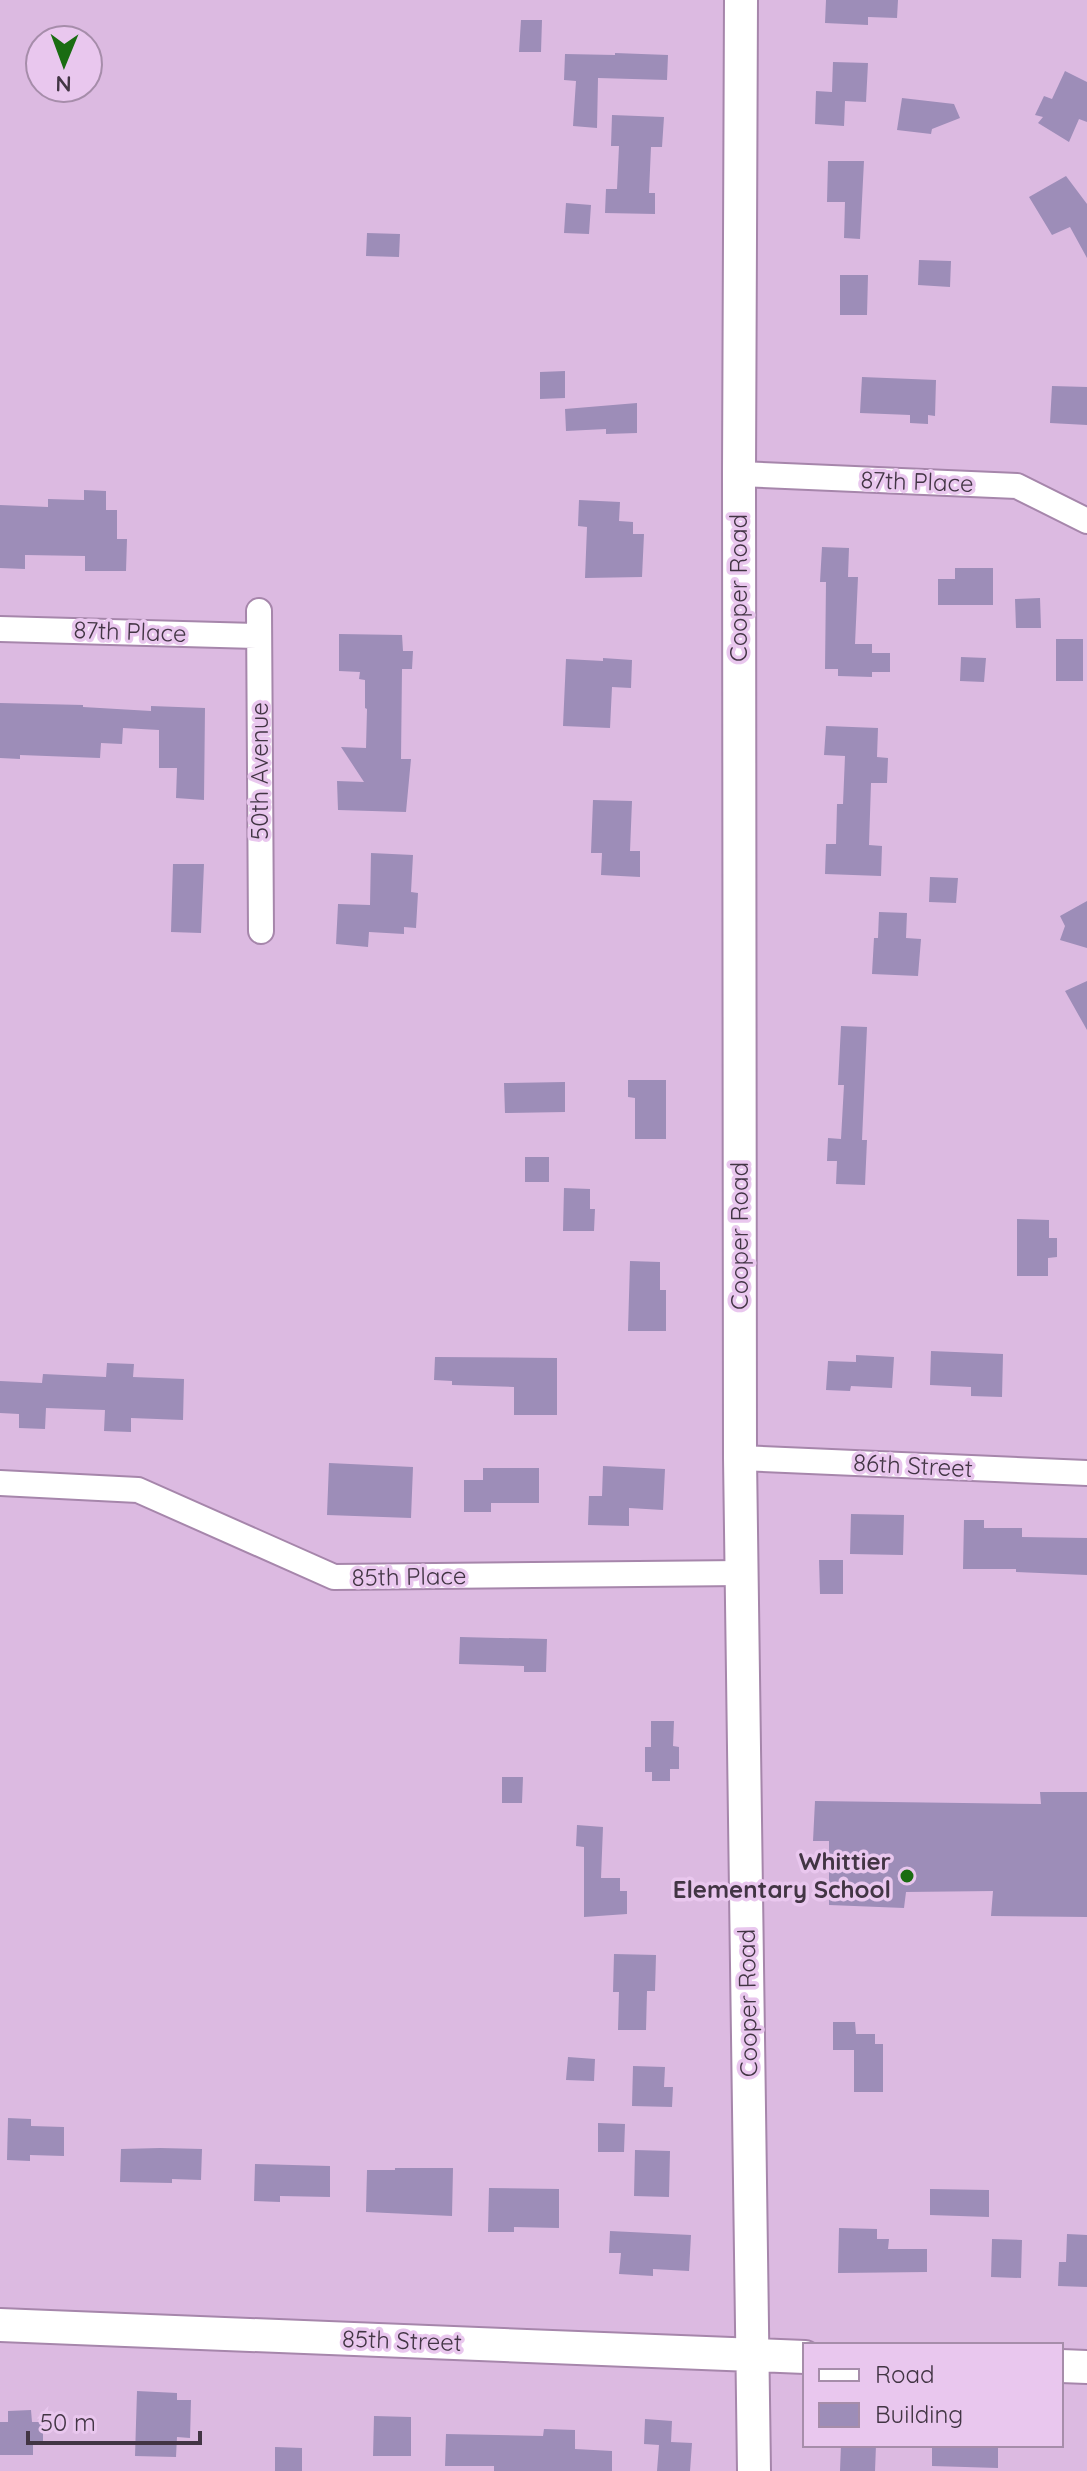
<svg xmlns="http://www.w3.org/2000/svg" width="1087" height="2471" viewBox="0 0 1087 2471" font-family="Quicksand,sans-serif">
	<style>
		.building { fill: #9d8db8 }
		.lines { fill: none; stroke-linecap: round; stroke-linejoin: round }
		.minor-casing { stroke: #a686ab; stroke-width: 28 }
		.tertiary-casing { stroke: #a686ab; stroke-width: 36 }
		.minor { stroke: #fff; stroke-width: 24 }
		.tertiary { stroke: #fff; stroke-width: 32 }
		.poi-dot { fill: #1a6c12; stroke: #e9c7ee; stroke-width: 3 }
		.labels { text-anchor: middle; stroke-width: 7; stroke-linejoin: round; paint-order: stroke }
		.street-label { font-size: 24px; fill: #423544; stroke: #e9c7ee }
		.poi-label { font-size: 24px; font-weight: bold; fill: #423544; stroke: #e9c7ee; text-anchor: end }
	</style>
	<rect width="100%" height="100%" fill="#dcbae1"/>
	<path class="building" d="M 826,0 L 898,0 L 897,18 L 868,17 L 868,25 L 825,23 Z
		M 521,20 L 542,20 L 541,52 L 519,52 Z
		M 615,53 L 668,55 L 667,80 L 598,78 L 597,128 L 573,126 L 576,81 L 564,80 L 565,54 L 615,55 Z
		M 833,62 L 868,63 L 866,102 L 845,101 L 844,126 L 815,124 L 816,91 L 832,92 Z
		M 1065,71 L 1087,82 L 1087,122 L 1079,119 L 1069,142 L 1038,123 L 1043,117 L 1035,115 L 1044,96 L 1052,99 Z
		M 902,98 L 954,104 L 960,118 L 932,129 L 931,134 L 897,130 Z
		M 612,115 L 664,117 L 662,147 L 651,147 L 649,193 L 655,193 L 655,214 L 605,213 L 606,189 L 617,189 L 619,146 L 611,146 Z
		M 828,161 L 864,161 L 860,239 L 844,238 L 845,202 L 827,202 Z
		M 1066,176 L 1087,204 L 1087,258 L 1070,227 L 1052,235 L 1029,197 Z
		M 566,203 L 591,205 L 589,234 L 564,233 Z
		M 367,233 L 400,234 L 399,257 L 366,256 Z
		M 919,260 L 951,261 L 950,287 L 918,285 Z
		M 840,275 L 868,275 L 867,315 L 840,315 Z
		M 565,371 L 565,398 L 540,399 L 540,372 Z
		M 862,377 L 936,380 L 935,416 L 928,415 L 928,424 L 910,423 L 910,415 L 860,413 Z
		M 1052,386 L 1087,387 L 1087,425 L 1050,423 Z
		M 637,403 L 637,433 L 606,434 L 606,429 L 566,431 L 565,409 Z
		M 84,490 L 106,491 L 106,510 L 117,510 L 117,539 L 127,539 L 126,571 L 85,571 L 85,556 L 25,555 L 25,569 L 0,568 L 0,505 L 48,507 L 48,499 L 84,500 Z
		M 579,500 L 620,502 L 619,521 L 633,522 L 633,534 L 644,534 L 642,577 L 585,578 L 587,527 L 578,526 Z
		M 822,547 L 849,548 L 848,577 L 858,577 L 855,644 L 872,644 L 872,653 L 890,653 L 890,672 L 872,672 L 872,677 L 838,676 L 838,669 L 825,669 L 826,582 L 820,582 Z
		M 955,568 L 993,568 L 993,605 L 938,605 L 938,579 L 955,579 Z
		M 1040,598 L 1041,628 L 1016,628 L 1015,599 Z
		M 339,634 L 402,635 L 403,651 L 413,651 L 412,669 L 402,669 L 401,759 L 411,759 L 406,812 L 338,810 L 337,781 L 364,782 L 341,747 L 366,748 L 367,709 L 365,708 L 365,680 L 359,679 L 360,672 L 339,671 Z
		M 1056,639 L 1083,639 L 1083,681 L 1056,681 Z
		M 961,657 L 986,658 L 984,682 L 960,681 Z
		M 603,658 L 632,660 L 631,688 L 612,687 L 610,728 L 563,726 L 566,659 L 603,661 Z
		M 0,703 L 83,705 L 83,707 L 151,711 L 151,706 L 205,708 L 204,800 L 176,798 L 177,768 L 159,768 L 159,730 L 123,728 L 122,744 L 101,743 L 100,758 L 20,755 L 20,759 L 0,758 Z
		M 826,726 L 878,728 L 877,757 L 888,758 L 887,783 L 871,783 L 869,845 L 882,846 L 881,876 L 825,874 L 826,844 L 836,844 L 837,804 L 843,804 L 845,756 L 824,755 Z
		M 593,800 L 632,801 L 630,851 L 640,851 L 640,877 L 601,875 L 602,853 L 591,853 Z
		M 371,853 L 413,855 L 411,892 L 418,893 L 416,928 L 404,927 L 404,934 L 369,932 L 368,947 L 336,944 L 338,904 L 370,905 Z
		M 173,864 L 204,864 L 201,933 L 171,932 Z
		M 930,877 L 958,878 L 956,903 L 929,902 Z
		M 1087,901 L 1087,948 L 1060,940 L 1065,926 L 1060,916 Z
		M 879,912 L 907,913 L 906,938 L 921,939 L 918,976 L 872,974 L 874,938 L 878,938 Z
		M 1087,981 L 1087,1030 L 1065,991 Z
		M 841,1026 L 867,1027 L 862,1140 L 867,1140 L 865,1185 L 836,1184 L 837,1161 L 827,1161 L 828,1138 L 841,1139 L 844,1085 L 838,1085 Z
		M 628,1080 L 666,1080 L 666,1139 L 635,1139 L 635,1098 L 628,1097 Z
		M 565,1082 L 565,1112 L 505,1113 L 504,1083 Z
		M 525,1157 L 549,1157 L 549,1182 L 525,1182 Z
		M 564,1188 L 590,1189 L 590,1209 L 595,1209 L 594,1231 L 563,1231 Z
		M 1017,1219 L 1049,1220 L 1049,1238 L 1057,1238 L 1057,1257 L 1048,1258 L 1048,1276 L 1017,1276 Z
		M 630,1261 L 660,1262 L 660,1290 L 666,1290 L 666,1331 L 628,1331 Z
		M 931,1351 L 1003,1354 L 1002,1397 L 971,1396 L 971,1387 L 930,1385 Z
		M 856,1355 L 894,1357 L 892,1388 L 851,1386 L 850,1391 L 826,1390 L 828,1361 L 856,1362 Z
		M 435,1357 L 557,1358 L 557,1415 L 514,1415 L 514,1387 L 452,1385 L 452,1381 L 434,1380 Z
		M 107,1363 L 134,1364 L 133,1377 L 184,1379 L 183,1420 L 131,1418 L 131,1432 L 104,1431 L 105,1410 L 46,1408 L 45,1429 L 19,1428 L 19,1414 L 0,1413 L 0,1381 L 42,1383 L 43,1374 L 106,1377 Z
		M 329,1463 L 413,1467 L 411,1518 L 327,1515 Z
		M 603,1466 L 665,1469 L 663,1510 L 629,1508 L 629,1526 L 588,1525 L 589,1496 L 602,1496 Z
		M 483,1468 L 539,1468 L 539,1503 L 491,1503 L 491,1512 L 464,1512 L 464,1480 L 483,1480 Z
		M 851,1514 L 904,1515 L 903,1555 L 850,1554 Z
		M 964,1520 L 984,1520 L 984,1528 L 1022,1528 L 1022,1537 L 1087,1538 L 1087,1575 L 1016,1572 L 1016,1569 L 963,1569 Z
		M 819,1560 L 843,1560 L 843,1594 L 820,1594 Z
		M 460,1637 L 547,1639 L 546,1672 L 524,1672 L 524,1666 L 459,1664 Z
		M 651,1721 L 674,1721 L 673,1746 L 679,1747 L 679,1769 L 670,1769 L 670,1781 L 652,1781 L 652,1772 L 645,1772 L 645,1747 L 651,1747 Z
		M 502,1777 L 523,1777 L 522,1803 L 502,1803 Z
		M 1040,1792 L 1087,1792 L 1087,1917 L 991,1916 L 993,1891 L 906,1892 L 904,1908 L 829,1905 L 829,1841 L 813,1841 L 815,1801 L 1041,1804 Z
		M 577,1825 L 603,1827 L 601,1878 L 620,1878 L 620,1891 L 627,1891 L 627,1914 L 584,1917 L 584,1847 L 576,1846 Z
		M 614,1954 L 656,1955 L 655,1991 L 647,1991 L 646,2030 L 618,2030 L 619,1992 L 613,1992 Z
		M 833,2022 L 855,2022 L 856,2034 L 875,2034 L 875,2044 L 883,2044 L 883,2092 L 854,2092 L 854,2050 L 833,2050 Z
		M 568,2057 L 595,2059 L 594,2081 L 566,2080 Z
		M 633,2066 L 665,2067 L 664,2087 L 673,2087 L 672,2107 L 632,2106 Z
		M 8,2118 L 31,2119 L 31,2126 L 64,2127 L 64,2156 L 30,2155 L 30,2161 L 7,2160 Z
		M 598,2123 L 625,2124 L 624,2152 L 598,2152 Z
		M 160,2148 L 202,2149 L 201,2180 L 172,2179 L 172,2183 L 120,2182 L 121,2149 Z
		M 635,2150 L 670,2151 L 669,2197 L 634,2196 Z
		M 255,2164 L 330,2166 L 330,2197 L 280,2196 L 280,2202 L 254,2201 Z
		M 395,2168 L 453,2168 L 452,2216 L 366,2212 L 367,2170 L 395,2170 Z
		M 489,2188 L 559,2189 L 559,2228 L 514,2227 L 514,2232 L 488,2232 Z
		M 930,2189 L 989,2190 L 989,2217 L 930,2215 Z
		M 839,2228 L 877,2229 L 877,2239 L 889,2239 L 888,2249 L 927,2249 L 927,2272 L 838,2273 Z
		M 610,2231 L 691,2235 L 689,2271 L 653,2269 L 653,2276 L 619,2274 L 621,2253 L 609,2253 Z
		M 1067,2234 L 1087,2235 L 1087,2287 L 1058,2286 L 1059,2262 L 1066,2262 Z
		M 992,2239 L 1022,2240 L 1021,2278 L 991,2277 Z
		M 137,2391 L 177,2393 L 177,2400 L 191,2400 L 190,2438 L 177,2437 L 176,2457 L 135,2456 Z
		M 31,2410 L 32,2422 L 43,2422 L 43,2444 L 33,2444 L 33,2455 L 0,2455 L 0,2422 L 8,2422 L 8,2411 Z
		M 374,2416 L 411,2417 L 411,2456 L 373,2456 Z
		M 645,2419 L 672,2421 L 671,2442 L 692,2443 L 690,2471 L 657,2471 L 659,2445 L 644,2444 Z
		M 544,2429 L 575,2430 L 575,2449 L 612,2451 L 612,2471 L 494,2471 L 494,2466 L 445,2466 L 446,2434 L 543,2436 Z
		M 841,2445 L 876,2445 L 875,2471 L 840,2471 Z
		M 932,2445 L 998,2445 L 998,2468 L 932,2466 Z
		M 275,2447 L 302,2448 L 302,2471 L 275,2471 Z"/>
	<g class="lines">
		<g class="minor-casing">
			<path id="minor" d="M 739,474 L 1017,486 L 1087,521
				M 259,611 L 261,931
				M 0,629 L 259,636
				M 740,1458 L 1087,1473
				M 0,1483 L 138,1490 L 334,1577 L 742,1573"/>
		</g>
		<g class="tertiary-casing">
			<path id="tertiary" d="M 741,0 L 739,474 L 740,1458 L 754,2471
				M 0,2325 L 805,2357
				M 1061,2366 L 1087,2367"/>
		</g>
		<use href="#minor" class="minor"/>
		<use href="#tertiary" class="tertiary"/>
	</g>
	<circle class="poi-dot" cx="907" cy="1876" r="8"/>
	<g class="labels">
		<g class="street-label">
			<text transform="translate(917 482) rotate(2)" y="8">87th Place</text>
			<text transform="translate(739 588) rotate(-90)" y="8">Cooper Road</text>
			<text transform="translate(130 632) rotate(2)" y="8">87th Place</text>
			<text transform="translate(260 771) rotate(-90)" y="8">50th Avenue</text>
			<text transform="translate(740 1236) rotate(-90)" y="8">Cooper Road</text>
			<text transform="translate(913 1466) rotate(3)" y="8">86th Street</text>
			<text transform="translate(409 1577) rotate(-1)" y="8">85th Place</text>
			<text transform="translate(748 2003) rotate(-91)" y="8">Cooper Road</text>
			<text transform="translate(402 2341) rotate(2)" y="8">85th Street</text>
		</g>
		<g class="poi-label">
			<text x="891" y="1870">Whittier<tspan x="891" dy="28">Elementary School</tspan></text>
		</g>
	</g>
	<rect x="803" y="2343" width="260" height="104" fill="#e9c7ee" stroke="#a68daa" stroke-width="2"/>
	<rect x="819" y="2369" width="40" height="12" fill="#ffffff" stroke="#a68daa" stroke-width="2"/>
	<text x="875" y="2383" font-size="24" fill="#423544">Road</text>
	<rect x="819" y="2403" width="40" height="24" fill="#9d8db8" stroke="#a68daa" stroke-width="2"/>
	<text x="875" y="2423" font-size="24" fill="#423544">Building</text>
	<g transform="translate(64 64) rotate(181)"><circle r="38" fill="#e9c7ee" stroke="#a68daa" stroke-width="2"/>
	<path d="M0-6L14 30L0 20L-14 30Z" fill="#1a6c12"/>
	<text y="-12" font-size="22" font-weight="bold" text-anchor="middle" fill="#423544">N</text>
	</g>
	<path d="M28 2431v12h172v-12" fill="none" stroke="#423544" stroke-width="4"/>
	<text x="40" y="2431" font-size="24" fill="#423544" stroke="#e9c7ee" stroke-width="6" paint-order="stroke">50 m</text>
</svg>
